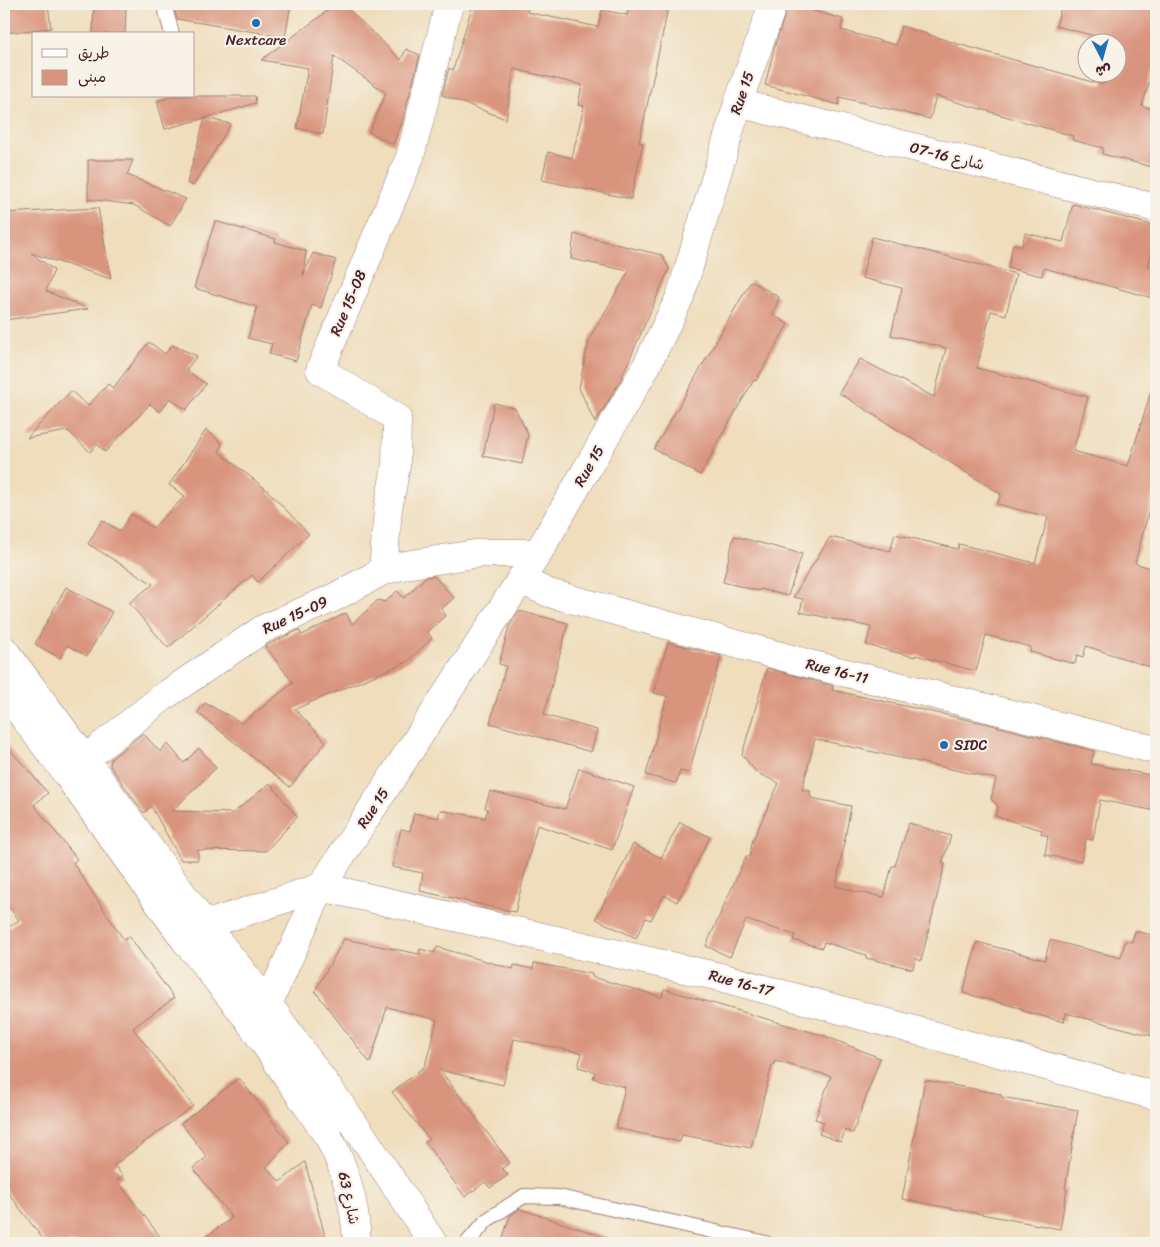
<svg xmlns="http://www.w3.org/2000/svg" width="1160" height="1247" viewBox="0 0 1160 1247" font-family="Sriracha,'Playpen Sans Arabic',sans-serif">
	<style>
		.building { fill: #d9947d }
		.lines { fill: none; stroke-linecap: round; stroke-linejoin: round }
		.service-casing { stroke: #9c7e73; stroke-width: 16 }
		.minor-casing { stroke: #9c7e73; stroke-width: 29 }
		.tertiary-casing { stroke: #9c7e73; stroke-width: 29 }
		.secondary-casing { stroke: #9c7e73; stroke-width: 29 }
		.service { stroke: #fff; stroke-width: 14 }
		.minor { stroke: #fff; stroke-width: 28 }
		.tertiary { stroke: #fff; stroke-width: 28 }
		.secondary { stroke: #fff; stroke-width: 28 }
		.poi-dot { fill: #1f6fb2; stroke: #f7f3e8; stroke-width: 2 }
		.labels { text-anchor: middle; stroke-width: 4.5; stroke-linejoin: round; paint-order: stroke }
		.poi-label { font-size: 15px; fill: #4a1f2b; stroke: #f7f3e8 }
		.street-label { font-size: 15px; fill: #4a1f2b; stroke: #f7f3e8 }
	</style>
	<rect width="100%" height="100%" fill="#f7f3e8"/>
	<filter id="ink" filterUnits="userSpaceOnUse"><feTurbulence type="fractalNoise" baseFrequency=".02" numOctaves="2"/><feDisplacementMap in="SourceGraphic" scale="10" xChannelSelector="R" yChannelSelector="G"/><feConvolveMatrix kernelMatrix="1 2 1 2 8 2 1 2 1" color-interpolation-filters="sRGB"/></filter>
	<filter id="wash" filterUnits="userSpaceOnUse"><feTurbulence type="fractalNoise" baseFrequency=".0096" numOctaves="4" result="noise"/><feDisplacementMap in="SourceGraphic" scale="20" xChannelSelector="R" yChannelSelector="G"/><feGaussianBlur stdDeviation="1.12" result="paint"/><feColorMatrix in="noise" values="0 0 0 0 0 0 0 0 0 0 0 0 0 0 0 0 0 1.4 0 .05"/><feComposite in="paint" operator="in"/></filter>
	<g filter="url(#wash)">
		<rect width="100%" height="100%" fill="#efddbb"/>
		<g id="blocks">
			<path class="building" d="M 4,4 L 48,4 L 51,28 L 4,33 Z
				M 173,4 L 291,4 L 285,37 L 177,19 Z
				M 337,4 L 343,4 L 401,60 L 406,49 L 420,55 L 402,123 L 393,144 L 369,132 L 386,93 L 334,56 L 323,134 L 297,128 L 308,68 L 261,60 Z
				M 473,4 L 530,4 L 527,12 L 598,27 L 602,10 L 627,15 L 630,4 L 669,4 L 639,143 L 643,143 L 631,199 L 542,180 L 548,152 L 572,158 L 584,106 L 578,105 L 582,85 L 514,69 L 506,119 L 442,95 L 449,68 L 453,70 Z
				M 788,4 L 843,19 L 841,30 L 896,45 L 901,26 L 958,44 L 1103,85 L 1106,72 L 1118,72 L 1118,42 L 1056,26 L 1062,4 L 1156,4 L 1156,59 L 1142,106 L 1156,110 L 1156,168 L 1102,154 L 1103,148 L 1072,140 L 1073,136 L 936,96 L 930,119 L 839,97 L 839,105 L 765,85 L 774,49 Z
				M 94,6 L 126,7 L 125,34 L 93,34 Z
				M 174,96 L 255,96 L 256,103 L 205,118 L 231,124 L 193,186 L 187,183 L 205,118 L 165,129 L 157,101 Z
				M 88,160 L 133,160 L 127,175 L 186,199 L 170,226 L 134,205 L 88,199 Z
				M 1073,204 L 1156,226 L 1156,237 L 1148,266 L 1156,268 L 1156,299 L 1044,268 L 1042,276 L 1008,268 L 1013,244 L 1022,246 L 1025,233 L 1063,242 Z
				M 98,208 L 111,279 L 31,253 L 54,270 L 46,291 L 88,309 L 4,320 L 4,213 Z
				M 215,221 L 276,239 L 275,242 L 306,251 L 303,276 L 313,253 L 336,260 L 321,308 L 312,305 L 296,361 L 269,354 L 272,344 L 248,338 L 257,307 L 194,288 Z
				M 574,234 L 662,255 L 669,269 L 620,381 L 595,423 L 579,388 L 589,339 L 629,271 L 571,259 Z
				M 872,237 L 1016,274 L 1006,315 L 991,311 L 977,368 L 1088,397 L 1073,451 L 1128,466 L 1151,392 L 1156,393 L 1156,484 L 1135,563 L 1156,570 L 1156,669 L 1086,646 L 1083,657 L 1077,655 L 1075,664 L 1030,652 L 1031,647 L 986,635 L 976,671 L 915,655 L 915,657 L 866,645 L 871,627 L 800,612 L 803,599 L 793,597 L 830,537 L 890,551 L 895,534 L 958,549 L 959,544 L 1035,563 L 1048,517 L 997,504 L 1001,494 L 839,393 L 860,359 L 934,397 L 946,348 L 891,335 L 902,288 L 862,278 Z
				M 751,281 L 779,297 L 773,315 L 788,324 L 756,381 L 754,380 L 713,450 L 714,451 L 700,475 L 654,449 Z
				M 149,342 L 165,354 L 172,345 L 197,356 L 186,370 L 206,384 L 186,410 L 170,398 L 160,412 L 150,404 L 105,452 L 97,444 L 90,452 L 68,431 L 27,438 L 71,391 L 88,406 L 108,384 L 113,388 Z
				M 494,403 L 515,408 L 528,434 L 522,464 L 483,456 Z
				M 206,430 L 222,443 L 219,452 L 267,490 L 309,534 L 258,582 L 252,575 L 168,648 L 129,603 L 153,584 L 88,544 L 102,520 L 120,531 L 131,514 L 153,528 L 185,496 L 169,485 Z
				M 734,536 L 802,554 L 788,596 L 760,589 L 759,591 L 723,582 Z
				M 434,576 L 454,598 L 441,609 L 446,615 L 427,632 L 432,638 L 407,662 L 295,709 L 326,742 L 290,787 L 198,713 L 205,703 L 242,723 L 293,683 L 265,646 L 299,630 L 302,635 L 346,613 L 352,624 L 378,600 L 385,602 L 397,591 L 404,598 L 426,577 Z
				M 66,587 L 112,612 L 87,656 L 67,645 L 60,658 L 35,644 Z
				M 519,611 L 568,623 L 544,715 L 597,730 L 591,752 L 490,723 L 506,666 L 499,664 L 509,627 Z
				M 668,642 L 721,656 L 689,773 L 680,771 L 676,783 L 646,775 L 667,696 L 654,693 Z
				M 767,668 L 833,686 L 832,690 L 987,724 L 1094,751 L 1091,764 L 1156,776 L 1156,811 L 1100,800 L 1093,840 L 1086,839 L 1081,861 L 1045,855 L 1048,836 L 1041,834 L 1042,830 L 995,816 L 998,806 L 991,799 L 996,779 L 815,739 L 802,790 L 810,791 L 811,798 L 851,806 L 836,886 L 858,892 L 884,897 L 892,866 L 895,866 L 909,823 L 951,836 L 942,863 L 945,864 L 921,961 L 915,958 L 913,969 L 866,958 L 866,955 L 824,942 L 822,948 L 793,940 L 795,935 L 746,920 L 730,957 L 706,946 L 746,856 L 750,857 L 752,842 L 779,783 L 757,773 L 742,755 Z
				M 143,733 L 160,752 L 167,743 L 184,763 L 199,748 L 216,768 L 172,811 L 233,813 L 270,783 L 297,817 L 266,851 L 198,850 L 198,860 L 181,860 L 151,806 L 144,813 L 110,766 L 111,759 Z
				M 4,743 L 48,793 L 34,805 L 77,859 L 73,863 L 124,940 L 129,936 L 174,998 L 133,1028 L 193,1106 L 114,1165 L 123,1176 L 117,1180 L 165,1243 L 46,1243 L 4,1187 L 4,931 L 19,920 L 4,901 Z
				M 579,768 L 634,787 L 612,850 L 537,825 L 515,912 L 420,891 L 423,873 L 392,867 L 401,829 L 410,831 L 414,813 L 438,818 L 440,810 L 485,818 L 488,809 L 485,808 L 490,791 L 565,809 Z
				M 680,822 L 710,837 L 677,902 L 664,895 L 651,920 L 646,918 L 636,938 L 596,919 L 633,844 L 661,858 Z
				M 1135,931 L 1156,936 L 1156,1037 L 1066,1013 L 1064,1022 L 1023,1011 L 1024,1009 L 963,993 L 977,942 L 1045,960 L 1050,940 L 1121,958 L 1125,941 L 1132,942 Z
				M 344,939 L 419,954 L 420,949 L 434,953 L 437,947 L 513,969 L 514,965 L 533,969 L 534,963 L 592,974 L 592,977 L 662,997 L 664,989 L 825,1036 L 880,1058 L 853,1133 L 845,1130 L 841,1142 L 819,1134 L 824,1122 L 815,1119 L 831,1076 L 775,1061 L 774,1066 L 772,1065 L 751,1148 L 682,1135 L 680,1142 L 616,1128 L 625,1087 L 593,1078 L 595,1072 L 578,1067 L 582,1053 L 514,1039 L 503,1085 L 440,1070 L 510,1163 L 502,1168 L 508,1175 L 490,1188 L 485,1182 L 465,1197 L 425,1142 L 429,1139 L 392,1092 L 425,1066 L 437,1020 L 387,1007 L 370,1063 L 315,991 Z
				M 239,1078 L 289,1142 L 266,1167 L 280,1182 L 305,1162 L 327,1243 L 197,1243 L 232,1218 L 193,1168 L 207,1157 L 181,1123 Z
				M 925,1080 L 1001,1094 L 1001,1097 L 1078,1110 L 1065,1189 L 1067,1189 L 1060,1229 L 902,1199 Z
				M 520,1209 L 611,1239 L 611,1243 L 501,1243 L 510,1216 Z"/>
		</g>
	</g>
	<g filter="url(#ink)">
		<use href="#blocks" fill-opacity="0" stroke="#9c7e73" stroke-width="1"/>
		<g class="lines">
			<g class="service-casing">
				<path id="service" d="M 164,4 L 172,34
					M 467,1243 L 487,1220 L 524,1196 L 559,1197 L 766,1243"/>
			</g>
			<g class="minor-casing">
				<path id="minor" d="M 738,103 L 1156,208
					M 383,571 L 388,509 L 396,466 L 397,418 L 320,370 L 410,157 L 449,4
					M 520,580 L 549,593 L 806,663 L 1156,750
					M 205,925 L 321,887 L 720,977 L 1156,1096"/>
			</g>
			<g class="tertiary-casing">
				<path id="tertiary" d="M 85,759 L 163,697 L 263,629 L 333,598 L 383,571 L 405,565 L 481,553 L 538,553
					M 268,1004 L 321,887 L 538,553 L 645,369 L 680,297 L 738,103 L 773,4"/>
			</g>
			<g class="secondary-casing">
				<path id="secondary" d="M 4,650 L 85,759 L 205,925 L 268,1004 L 362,1135 L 433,1243
					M 4,691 L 66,773 L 185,940 L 248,1019 L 328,1136 C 347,1172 355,1203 357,1243"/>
			</g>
			<use href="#service" class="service"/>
			<use href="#minor" class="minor"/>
			<use href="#tertiary" class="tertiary"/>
			<use href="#secondary" class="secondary"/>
		</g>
	</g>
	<g class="poi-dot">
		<circle cx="256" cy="23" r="5"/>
		<circle cx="944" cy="745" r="5"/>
	</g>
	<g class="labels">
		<g class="poi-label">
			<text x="256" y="45">Nextcare</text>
			<text x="954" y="750" text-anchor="start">SIDC</text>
		</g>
		<g class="street-label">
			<text transform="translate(742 93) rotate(-71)" y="5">Rue 15</text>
			<text transform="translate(947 156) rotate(14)" y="5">شارع 16-07</text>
			<text transform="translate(348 303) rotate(-67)" y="5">Rue 15-08</text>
			<text transform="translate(589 466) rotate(-60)" y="5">Rue 15</text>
			<text transform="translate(295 615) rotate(-25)" y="5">Rue 15-09</text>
			<text transform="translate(837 671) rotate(14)" y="5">Rue 16-11</text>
			<text transform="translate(373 808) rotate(-57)" y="5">Rue 15</text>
			<text transform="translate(741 983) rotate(15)" y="5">Rue 16-17</text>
			<text transform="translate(349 1198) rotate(78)" y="5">شارع 63</text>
		</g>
	</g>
	<rect width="1160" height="1247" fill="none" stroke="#f7f3e8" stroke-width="20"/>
	<rect x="32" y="32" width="162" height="65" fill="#f7f3e8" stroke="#b29e9c"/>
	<rect x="42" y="49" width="25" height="8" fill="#ffffff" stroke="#b29e9c"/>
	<text x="78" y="58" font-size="15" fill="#4a1f2b">طريق</text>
	<rect x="42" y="70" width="25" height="15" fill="#d9947d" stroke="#b29e9c"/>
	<text x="78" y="82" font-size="15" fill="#4a1f2b">مبنى</text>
	<g transform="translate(1102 58) rotate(174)"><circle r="24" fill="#f7f3e8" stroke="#b29e9c"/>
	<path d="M0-4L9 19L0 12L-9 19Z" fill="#1f6fb2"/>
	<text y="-8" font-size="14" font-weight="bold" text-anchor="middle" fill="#4a1f2b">ش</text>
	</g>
</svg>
